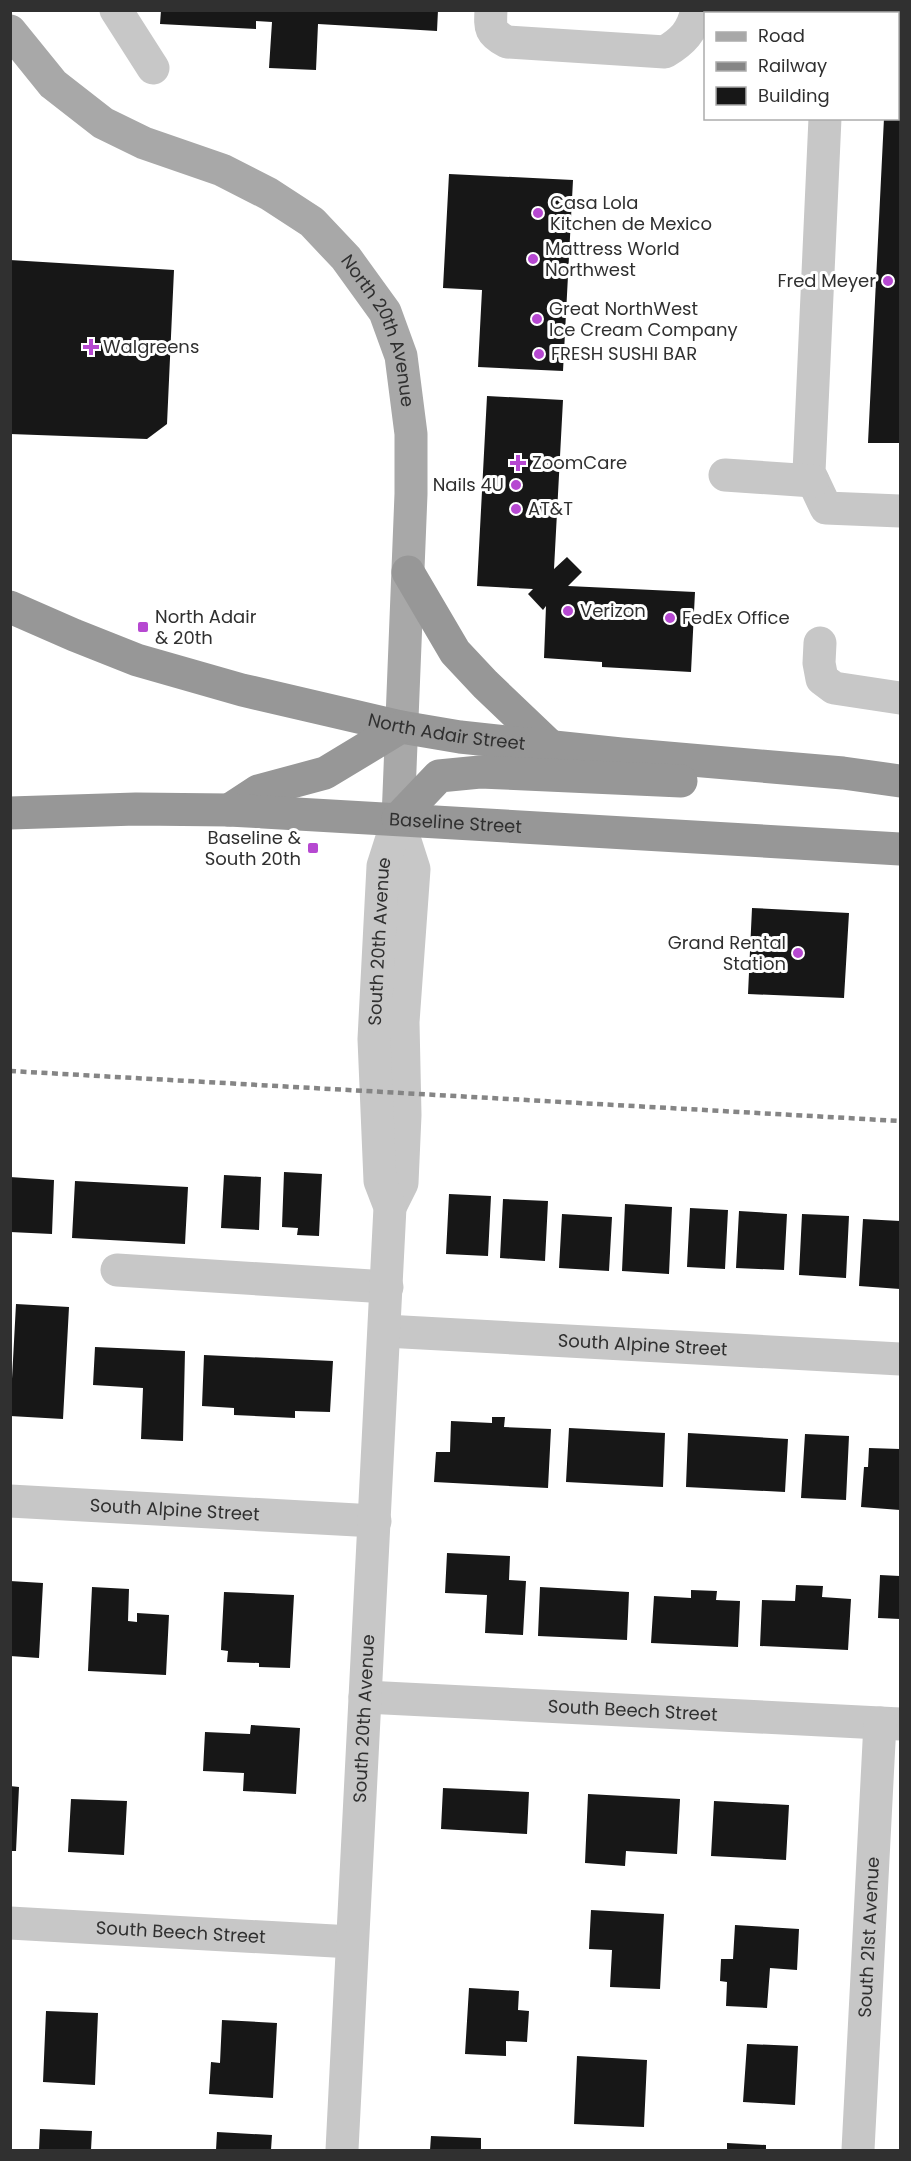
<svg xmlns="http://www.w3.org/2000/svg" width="911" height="2161" viewBox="0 0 911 2161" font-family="Poppins,sans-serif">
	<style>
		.building { fill: #171717 }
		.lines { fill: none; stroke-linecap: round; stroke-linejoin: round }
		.minor { stroke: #c7c7c7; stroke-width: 33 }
		.major { stroke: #a8a8a8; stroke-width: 33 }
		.highway { stroke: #979797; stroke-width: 33 }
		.rail { stroke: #858585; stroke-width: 4.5; stroke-dasharray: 6 4.5; stroke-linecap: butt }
		.poi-dot { fill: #b648d1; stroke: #fff; stroke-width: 2 }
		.labels { text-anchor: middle; stroke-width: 6; stroke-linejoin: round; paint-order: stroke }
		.poi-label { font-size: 18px; fill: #303030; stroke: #fff; text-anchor: start }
		.street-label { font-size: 18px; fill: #303030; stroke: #fff }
	</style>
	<rect width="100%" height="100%" fill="#fff"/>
	<path class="building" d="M 161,10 L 438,10 L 437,31 L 318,24 L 316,70 L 269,68 L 272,22 L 256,21 L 256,29 L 160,24 Z
		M 889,10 L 900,10 L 900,443 L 868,443 L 884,118 L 898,118 L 898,14 L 889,14 Z
		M 449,174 L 573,180 L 563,371 L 478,367 L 482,290 L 443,288 Z
		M 10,260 L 174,270 L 167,424 L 147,439 L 10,434 Z
		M 487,396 L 563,400 L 554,569 L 567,557 L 582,572 L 568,586 L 695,592 L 691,672 L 602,667 L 602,662 L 544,658 L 546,606 L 543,610 L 528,594 L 533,589 L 477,586 Z
		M 752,908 L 849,913 L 844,998 L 748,994 Z
		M 284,1172 L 322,1174 L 319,1236 L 297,1235 L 298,1228 L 282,1227 Z
		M 224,1175 L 261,1177 L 259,1230 L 221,1228 Z
		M 10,1177 L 54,1180 L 52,1234 L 10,1232 Z
		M 75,1181 L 188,1187 L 185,1244 L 72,1238 Z
		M 449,1194 L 491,1196 L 488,1256 L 446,1254 Z
		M 503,1199 L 548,1201 L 545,1261 L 500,1258 Z
		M 625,1204 L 672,1207 L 669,1274 L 622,1271 Z
		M 690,1208 L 728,1210 L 725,1269 L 687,1267 Z
		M 739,1211 L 787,1214 L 784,1270 L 736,1268 Z
		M 562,1214 L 612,1217 L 609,1271 L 559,1268 Z
		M 802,1214 L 849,1216 L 846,1278 L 799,1275 Z
		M 863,1219 L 900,1221 L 900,1289 L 859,1286 Z
		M 16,1304 L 69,1307 L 63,1419 L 10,1416 Z
		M 95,1347 L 185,1351 L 183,1441 L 141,1439 L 143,1388 L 93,1385 Z
		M 204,1355 L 333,1361 L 330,1412 L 295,1411 L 295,1418 L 234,1415 L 234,1408 L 202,1406 Z
		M 492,1417 L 505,1417 L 504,1427 L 551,1429 L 548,1488 L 434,1482 L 436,1452 L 450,1452 L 451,1421 L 492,1423 Z
		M 569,1428 L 665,1433 L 663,1487 L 566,1482 Z
		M 688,1433 L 788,1439 L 785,1492 L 686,1487 Z
		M 805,1434 L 849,1436 L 846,1500 L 801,1498 Z
		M 869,1448 L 900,1449 L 900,1510 L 861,1507 L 864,1467 L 868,1467 Z
		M 447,1553 L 510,1556 L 509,1580 L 526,1581 L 523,1635 L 485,1633 L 487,1595 L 445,1593 Z
		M 880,1575 L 900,1576 L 900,1619 L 878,1618 Z
		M 10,1581 L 43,1583 L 39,1658 L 10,1656 Z
		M 796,1585 L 823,1586 L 822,1597 L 851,1599 L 848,1650 L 760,1646 L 762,1600 L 795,1601 Z
		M 92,1587 L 129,1589 L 128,1621 L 137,1622 L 137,1613 L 169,1615 L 166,1675 L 88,1671 Z
		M 540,1587 L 629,1592 L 627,1640 L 538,1636 Z
		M 691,1590 L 717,1591 L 716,1600 L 740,1601 L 738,1647 L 651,1643 L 654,1596 L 691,1598 Z
		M 224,1592 L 294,1595 L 290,1668 L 259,1667 L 259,1663 L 227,1662 L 228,1651 L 221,1650 Z
		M 251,1725 L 300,1728 L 296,1794 L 243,1791 L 244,1773 L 203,1771 L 205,1732 L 250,1734 Z
		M 10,1786 L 19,1787 L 16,1851 L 10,1851 Z
		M 443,1788 L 529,1792 L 527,1834 L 441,1829 Z
		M 588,1794 L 680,1799 L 677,1854 L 626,1851 L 625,1866 L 585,1863 Z
		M 71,1799 L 127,1801 L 124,1855 L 68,1852 Z
		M 714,1801 L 789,1805 L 786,1860 L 711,1856 Z
		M 591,1910 L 664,1914 L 660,1989 L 610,1987 L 612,1950 L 589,1949 Z
		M 735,1925 L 799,1929 L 797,1970 L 770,1968 L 767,2008 L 726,2006 L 727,1982 L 720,1981 L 721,1959 L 733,1959 Z
		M 469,1988 L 519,1991 L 518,2010 L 529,2011 L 527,2042 L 506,2041 L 506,2056 L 465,2054 Z
		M 46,2011 L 98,2013 L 95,2085 L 43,2082 Z
		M 222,2020 L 277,2023 L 273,2098 L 209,2094 L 211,2062 L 220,2063 Z
		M 747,2044 L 798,2046 L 795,2105 L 743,2102 Z
		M 577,2056 L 647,2060 L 644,2127 L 574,2124 Z
		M 40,2129 L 92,2131 L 91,2150 L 39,2150 Z
		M 217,2132 L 272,2135 L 271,2150 L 216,2150 Z
		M 431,2136 L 481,2138 L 481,2150 L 430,2150 Z
		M 727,2143 L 766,2145 L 766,2150 L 727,2150 Z"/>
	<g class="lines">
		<g class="minor">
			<path d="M 116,10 L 153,68"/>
			<path d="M 491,10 C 490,29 490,33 507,42 L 665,52 C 683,41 692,32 697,10"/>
			<path d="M 829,14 L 829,10"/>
			<path d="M 825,118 L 809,472 L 826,508 L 900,511"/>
			<path d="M 725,475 L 813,481"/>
			<path d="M 820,643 L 819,663 L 822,679 L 834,688 L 900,698"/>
			<path d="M 390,1207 L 402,1183 L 405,1115 L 403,1022 L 414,869 L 398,819"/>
			<path d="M 117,1270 L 387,1287"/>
			<path id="s1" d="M 385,1331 L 900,1359"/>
			<path id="s2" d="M 10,1501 L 375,1521"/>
			<path id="s3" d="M 365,1697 L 900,1724"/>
			<path id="s4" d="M 10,1923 L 352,1942"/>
			<path id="s5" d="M 342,2150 L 390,1207 L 380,1181 L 374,1039 L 383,866 L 398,819"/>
			<path id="s6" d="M 858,2150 L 880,1723"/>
		</g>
		<path class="major" id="s7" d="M 10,31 L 53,84 L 103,123 L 144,143 L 222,170 L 269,194 L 312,222 L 346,258 L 385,312 L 401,356 L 411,434 L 411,494 L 398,819"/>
		<g class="highway">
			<path d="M 408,572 L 455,652 L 485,684 L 551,747"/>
			<path id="s8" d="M 10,607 L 74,635 L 137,660 L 242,690 L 401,727 L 460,737 L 621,754 L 843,773 L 900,781"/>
			<path d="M 229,810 L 258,791 L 325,773 L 401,727"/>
			<path id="s9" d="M 10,813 L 136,809 L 229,810 L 900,849"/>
			<path d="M 398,819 L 439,776 L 480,772 L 681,781"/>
		</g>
		<path class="rail" d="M 10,1071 L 900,1121"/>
	</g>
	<g class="poi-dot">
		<circle cx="538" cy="213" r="6"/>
		<circle cx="533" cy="259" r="6"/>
		<circle cx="888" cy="281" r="6"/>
		<circle cx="537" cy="319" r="6"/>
		<path d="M88 338h6v6h6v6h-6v6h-6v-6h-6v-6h6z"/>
		<circle cx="539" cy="354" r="6"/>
		<path d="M515 454h6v6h6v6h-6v6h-6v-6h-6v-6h6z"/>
		<circle cx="516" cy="485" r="6"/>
		<circle cx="516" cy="509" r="6"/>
		<circle cx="568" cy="611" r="6"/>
		<circle cx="670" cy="618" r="6"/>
		<rect x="137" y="621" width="12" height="12" rx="3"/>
		<rect x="307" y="842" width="12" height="12" rx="3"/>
		<circle cx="798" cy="953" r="6"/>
	</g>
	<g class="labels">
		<g class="poi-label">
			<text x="550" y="209">Casa Lola<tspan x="550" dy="21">Kitchen de Mexico</tspan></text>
			<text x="545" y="255">Mattress World<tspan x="545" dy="21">Northwest</tspan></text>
			<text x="876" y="287" text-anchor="end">Fred Meyer</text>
			<text x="549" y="315">Great NorthWest<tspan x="549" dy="21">Ice Cream Company</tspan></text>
			<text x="103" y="353">Walgreens</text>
			<text x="551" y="360">FRESH SUSHI BAR</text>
			<text x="532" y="469">ZoomCare</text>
			<text x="504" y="491" text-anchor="end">Nails 4U</text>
			<text x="528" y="515">AT&amp;T</text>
			<text x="580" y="617">Verizon</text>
			<text x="155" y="623">North Adair<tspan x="155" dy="21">&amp; 20th</tspan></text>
			<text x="682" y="624">FedEx Office</text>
			<text x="301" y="844" text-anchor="end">Baseline &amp;<tspan x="301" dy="21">South 20th</tspan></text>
			<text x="786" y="949" text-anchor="end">Grand Rental<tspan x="786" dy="21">Station</tspan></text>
		</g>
		<g class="street-label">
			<text dy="6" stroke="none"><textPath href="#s7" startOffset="495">North 20th Avenue</textPath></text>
			<text dy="6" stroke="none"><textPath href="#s8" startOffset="456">North Adair Street</textPath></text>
			<text dy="6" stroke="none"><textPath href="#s9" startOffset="446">Baseline Street</textPath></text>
			<text dy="6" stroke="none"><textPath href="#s5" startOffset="1212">South 20th Avenue</textPath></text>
			<text dy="6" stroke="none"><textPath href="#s1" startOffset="258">South Alpine Street</textPath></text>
			<text dy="6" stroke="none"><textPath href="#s2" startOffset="165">South Alpine Street</textPath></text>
			<text dy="6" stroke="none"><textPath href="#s3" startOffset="268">South Beech Street</textPath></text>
			<text dy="6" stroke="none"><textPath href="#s5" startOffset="432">South 20th Avenue</textPath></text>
			<text dy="6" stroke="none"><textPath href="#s4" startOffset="171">South Beech Street</textPath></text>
			<text dy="6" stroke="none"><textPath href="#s6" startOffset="213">South 21st Avenue</textPath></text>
		</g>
	</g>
	<rect width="911" height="2161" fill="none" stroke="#303030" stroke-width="24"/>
	<rect x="704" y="12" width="195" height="108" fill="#ffffff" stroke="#acacac" stroke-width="1.5"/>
	<rect x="716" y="32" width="30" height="9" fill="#a8a8a8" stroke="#acacac" stroke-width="1.5"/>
	<text x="758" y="42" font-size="18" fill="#303030">Road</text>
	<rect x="716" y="62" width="30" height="9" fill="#858585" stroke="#acacac" stroke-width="1.5"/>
	<text x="758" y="72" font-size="18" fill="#303030">Railway</text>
	<rect x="716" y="87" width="30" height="18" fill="#171717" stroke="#acacac" stroke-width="1.5"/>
	<text x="758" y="102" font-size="18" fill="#303030">Building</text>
</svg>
